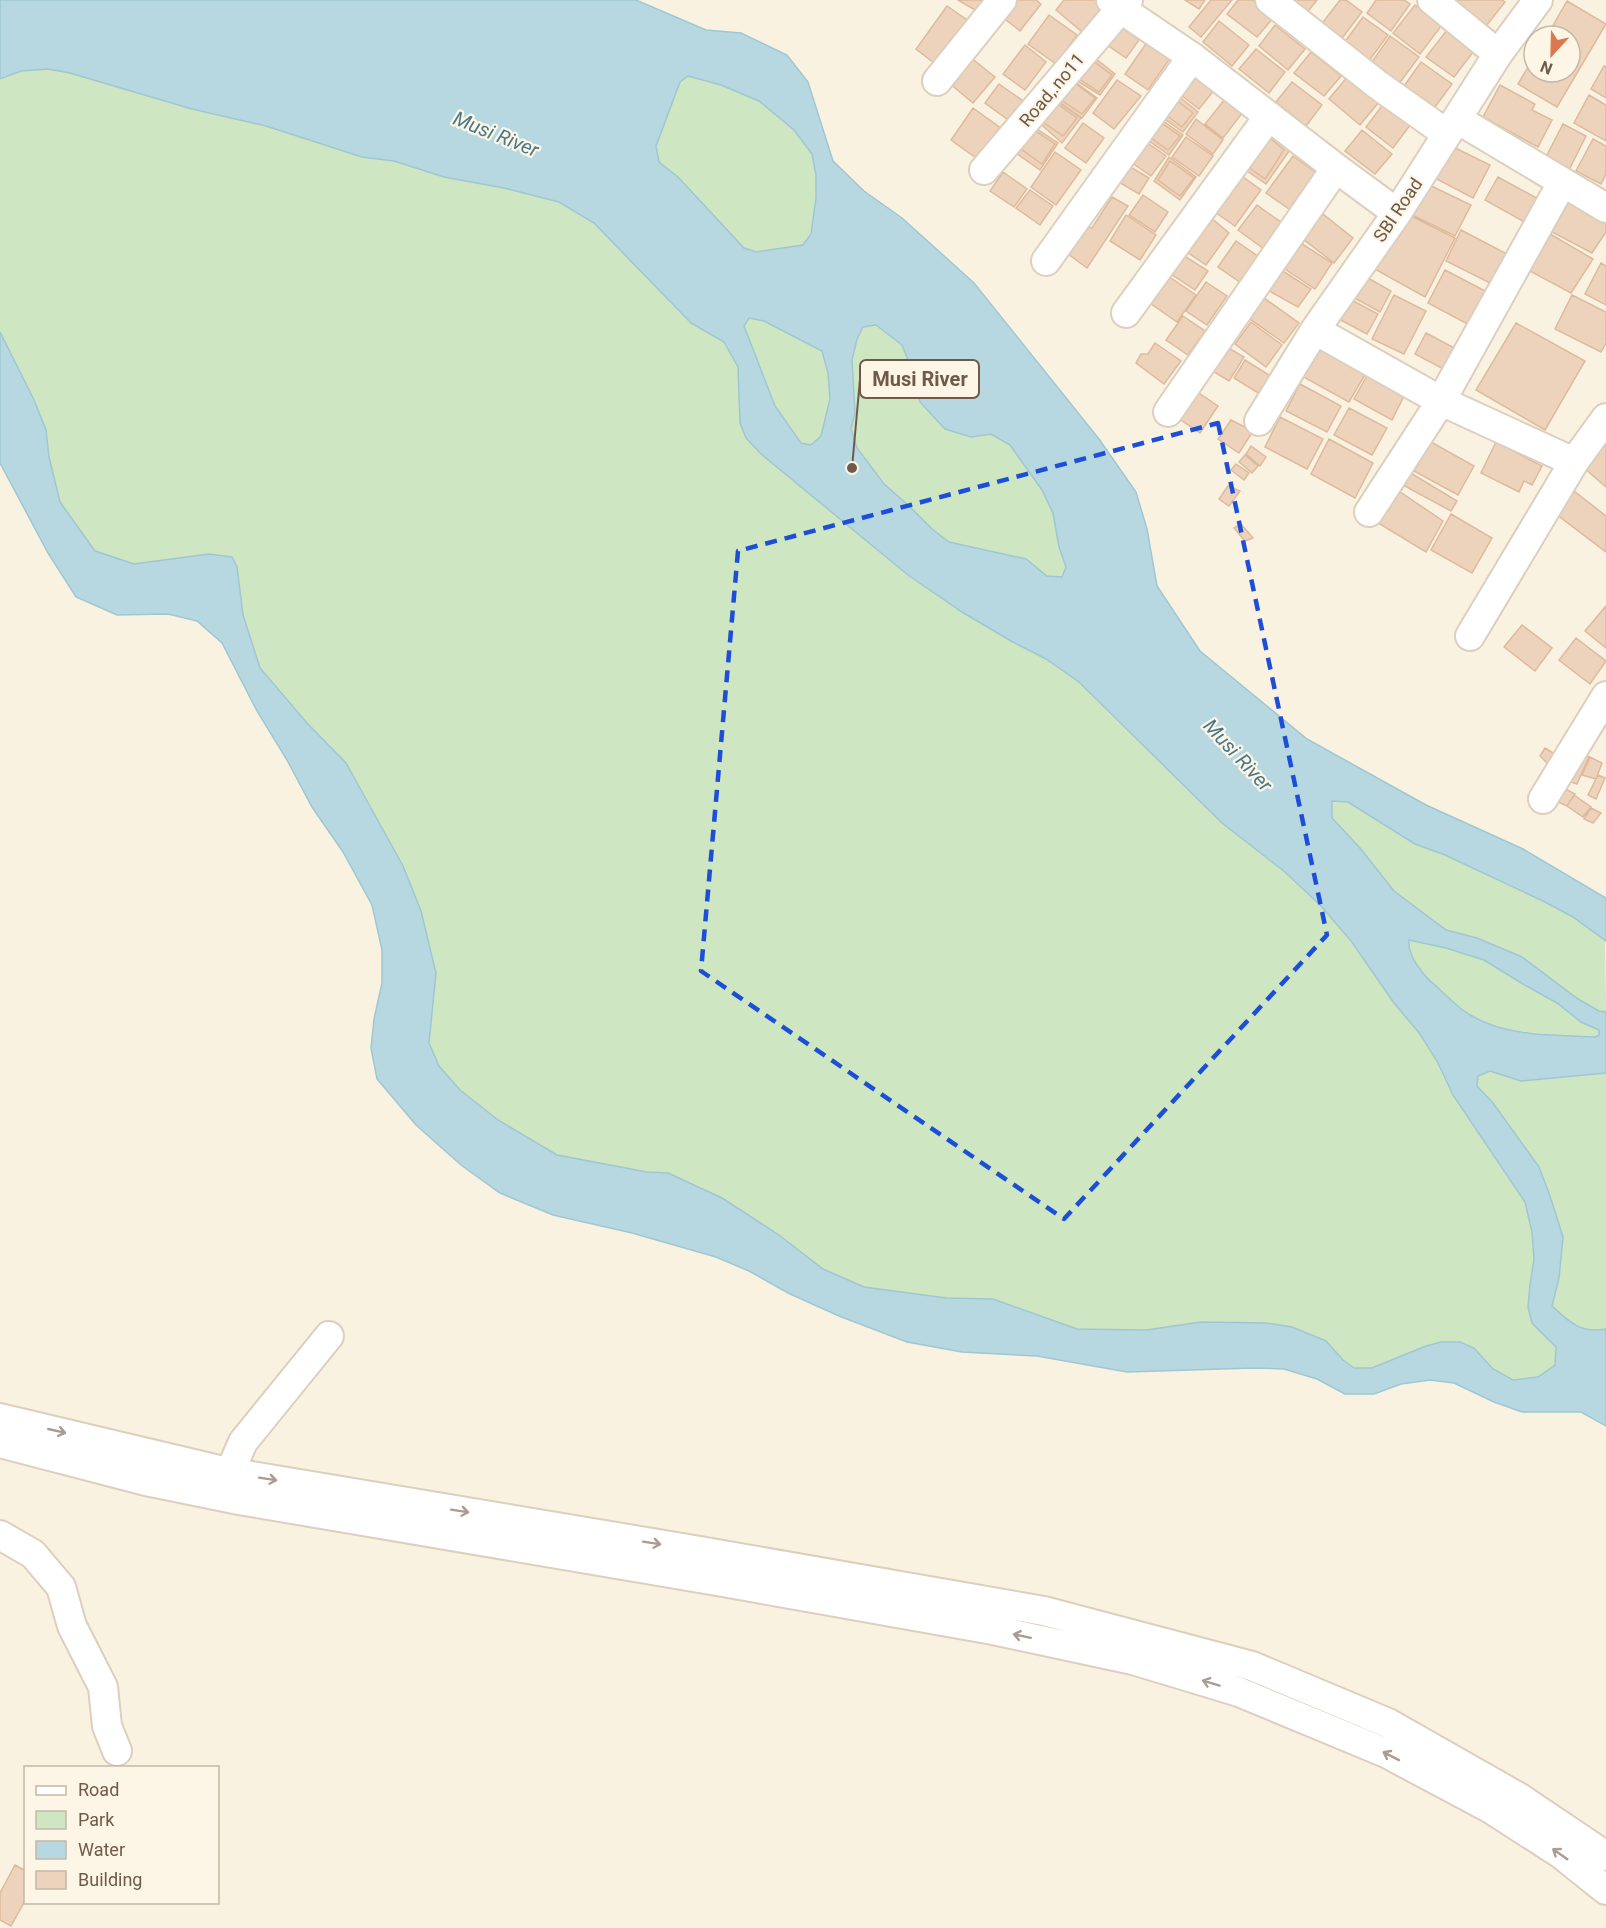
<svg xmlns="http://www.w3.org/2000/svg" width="1606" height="1928" viewBox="0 0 1606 1928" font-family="Roboto,sans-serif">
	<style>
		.green { fill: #cee6c1 }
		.water { fill: #b8d8e1; stroke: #9fc7d2; stroke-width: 1.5; fill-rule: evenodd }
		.building { fill: #edd3bb; stroke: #deba9d; stroke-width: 1.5 }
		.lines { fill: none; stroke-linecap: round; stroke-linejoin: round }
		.minor-casing { stroke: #ddcfbe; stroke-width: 32 }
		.minor { stroke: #fff; stroke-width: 28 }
		.oneway { stroke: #a99c92 }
		.marked { fill: none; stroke: #1d4ed8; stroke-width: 4.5; stroke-dasharray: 12 8; stroke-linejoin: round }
		.labels { text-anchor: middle; stroke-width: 4.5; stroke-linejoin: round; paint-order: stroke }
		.street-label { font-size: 18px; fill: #6f5a4a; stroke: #fdf6e7 }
		.water-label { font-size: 20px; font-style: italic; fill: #497888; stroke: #fdf6e7 }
		.leader { fill: none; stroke: #6f5a4a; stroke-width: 2 }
		.callout-dot { fill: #6f5a4a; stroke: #fdf6e7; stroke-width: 2 }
		.callout { fill: #fdf6e7; stroke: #6f5a4a; stroke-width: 2 }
		.callout-label { font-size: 20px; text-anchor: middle; font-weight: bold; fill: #6f5a4a }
	</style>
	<rect width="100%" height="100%" fill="#faf2e1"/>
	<path class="green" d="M 48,69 L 70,73 L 192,109 L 266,126 L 362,157 L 394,161 L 444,177 L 504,188 L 559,202 L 594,223 L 691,323 L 724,342 L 738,367 L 740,423 L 746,438 L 761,454 L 908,575 L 962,612 L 1046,659 L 1079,682 L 1222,823 L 1285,872 L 1321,906 L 1350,941 L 1394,1003 L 1420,1034 L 1437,1061 L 1453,1095 L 1525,1202 L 1532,1232 L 1534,1259 L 1530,1285 L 1528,1307 L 1532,1323 L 1556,1347 L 1555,1365 L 1538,1377 L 1513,1380 L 1493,1369 L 1474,1348 L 1426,1346 L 1372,1368 L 1354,1368 L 1343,1360 L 1326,1341 L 1292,1327 L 1266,1323 L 1201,1322 L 1146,1330 L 1077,1329 L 993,1299 L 946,1298 L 864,1287 L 823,1269 L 779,1235 L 722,1198 L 668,1173 L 647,1172 L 557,1155 L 498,1120 L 460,1090 L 439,1066 L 429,1043 L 436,973 L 421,911 L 403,866 L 346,763 L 306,722 L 260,668 L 243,615 L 237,567 L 209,554 L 133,564 L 95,551 L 60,502 L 49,457 L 46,430 L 34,400 L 0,332 L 0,80 L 21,71 Z
		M 688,76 L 721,85 L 759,101 L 794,130 L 812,154 L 816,175 L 816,198 L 811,234 L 803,245 L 756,252 L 744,248 L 678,177 L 659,162 L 656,146 L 680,82 Z
		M 749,318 L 764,321 L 822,351 L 828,373 L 830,399 L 821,436 L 811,445 L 802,443 L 775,406 L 744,325 Z
		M 876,325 L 902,345 L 910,365 L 920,402 L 971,437 L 991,434 L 1010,445 L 1042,490 L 1053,513 L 1059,547 L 1066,567 L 1062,577 L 1047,576 L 1026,559 L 949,542 L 932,529 L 908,505 L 884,484 L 857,448 L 851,429 L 855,413 L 852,360 L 857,339 L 864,327 Z
		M 1332,800 L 1347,801 L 1415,844 L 1445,855 L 1543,901 L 1573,917 L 1605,940 L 1606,1012 L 1599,1011 L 1578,999 L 1522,957 L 1477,938 L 1446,930 L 1394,891 L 1360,848 L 1332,818 Z
		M 1409,939 L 1446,948 L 1484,960 L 1523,984 L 1557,1003 L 1581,1022 L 1599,1030 L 1599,1035 L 1595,1037 L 1554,1035 L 1504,1029 L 1471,1016 L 1424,977 L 1408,947 Z
		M 1490,1071 L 1521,1081 L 1606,1073 L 1606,1329 C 1581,1334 1569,1322 1552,1306 L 1559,1278 L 1563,1237 L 1550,1196 L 1539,1167 L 1493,1103 L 1477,1086 L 1478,1076 Z"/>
	<path class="water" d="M 0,0 L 636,0 L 706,30 L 741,33 L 787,55 L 808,82 L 833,161 L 864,191 L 902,218 L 974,283 L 1099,439 L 1136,492 L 1147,529 L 1157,586 L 1200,651 L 1307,739 L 1426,805 L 1523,849 L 1606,898 L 1606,941 L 1573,917 L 1543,901 L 1445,855 L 1415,844 L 1348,802 L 1332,801 L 1332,818 L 1360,848 L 1394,891 L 1446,930 L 1477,938 L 1522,957 L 1578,999 L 1599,1011 L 1606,1012 L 1606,1073 L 1521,1081 L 1490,1071 L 1478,1076 L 1477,1086 L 1493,1103 L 1539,1167 L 1550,1196 L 1563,1237 L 1559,1278 L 1552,1306 C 1569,1322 1581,1334 1606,1329 L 1606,1426 L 1581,1412 L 1522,1412 L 1494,1402 L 1454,1383 L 1430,1380 L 1401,1384 L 1374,1394 L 1345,1394 L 1317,1379 L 1284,1369 L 1254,1368 L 1127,1372 L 1037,1356 L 962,1352 L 907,1342 L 839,1316 L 788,1293 L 749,1271 L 716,1257 L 632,1233 L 553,1215 L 500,1193 L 461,1165 L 416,1125 L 377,1079 L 371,1048 L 374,1019 L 382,983 L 382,950 L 372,905 L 343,852 L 312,807 L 287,760 L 257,711 L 222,643 L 197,621 L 168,614 L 117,615 L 76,597 L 48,553 L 0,463 L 0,332 L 34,400 L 46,430 L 49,457 L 60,502 L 95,551 L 134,564 L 209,554 L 232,557 L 237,567 L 243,615 L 260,668 L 306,722 L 346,763 L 403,866 L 421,911 L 436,973 L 429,1043 L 439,1066 L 460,1090 L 498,1120 L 557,1155 L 647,1172 L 668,1173 L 722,1198 L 779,1235 L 823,1269 L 864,1287 L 946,1298 L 993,1299 L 1077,1329 L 1146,1330 L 1201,1322 L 1266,1323 L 1292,1327 L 1326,1341 L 1343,1360 L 1354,1368 L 1372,1368 L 1426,1346 L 1441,1342 L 1460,1342 L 1474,1348 L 1493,1369 L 1513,1380 L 1538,1377 L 1555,1365 L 1556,1347 L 1532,1323 L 1528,1307 L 1530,1285 L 1534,1259 L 1532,1232 L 1525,1202 L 1453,1095 L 1437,1061 L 1420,1034 L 1394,1003 L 1351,941 L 1321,906 L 1285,872 L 1222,823 L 1079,682 L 1046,659 L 1011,641 L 962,612 L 908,575 L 761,454 L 746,438 L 740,423 L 738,367 L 724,342 L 691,323 L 594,223 L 559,202 L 504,188 L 444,177 L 394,161 L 362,157 L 266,126 L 192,109 L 70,73 L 48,69 L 21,71 L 0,79 ZM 688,76 L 721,85 L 759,101 L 794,130 L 812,154 L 816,175 L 816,198 L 811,234 L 803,245 L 756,252 L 744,248 L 678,177 L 659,162 L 656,146 L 680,82 ZM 749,318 L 764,321 L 822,351 L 828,373 L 830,399 L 821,436 L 811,445 L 801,443 L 775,406 L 744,326 ZM 876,325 L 902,345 L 910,365 L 920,402 L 945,429 L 971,437 L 991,434 L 1010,445 L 1042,490 L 1053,513 L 1059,547 L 1066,567 L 1062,577 L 1047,576 L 1026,559 L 949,542 L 932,529 L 908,505 L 884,484 L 857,448 L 851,429 L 855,413 L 852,360 L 857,339 L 863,327 ZM 1409,940 L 1446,948 L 1484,960 L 1523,984 L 1557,1003 L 1581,1022 L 1599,1030 L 1599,1035 L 1595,1037 C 1555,1035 1508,1037 1472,1016 C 1459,1009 1447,996 1436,986 C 1424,977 1407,955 1409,940 Z"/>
	<path class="building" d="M 958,0 L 983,0 L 975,10 Z
		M 1011,0 L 1036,0 L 1041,4 L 1020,31 L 1000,15 Z
		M 1064,0 L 1098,0 L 1104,5 L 1082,32 L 1056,10 Z
		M 1185,0 L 1205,0 L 1199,9 Z
		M 1211,0 L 1232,0 L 1201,37 L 1189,27 Z
		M 1238,0 L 1253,0 L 1274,17 L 1257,37 L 1227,14 Z
		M 1278,0 L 1317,0 L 1302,19 Z
		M 1340,0 L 1346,0 L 1362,12 L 1340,41 L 1320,26 Z
		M 1376,0 L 1404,0 L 1410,4 L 1391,31 L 1367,13 Z
		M 1455,0 L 1502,0 L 1505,2 L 1483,30 L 1451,5 Z
		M 1567,1 L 1606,24 L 1557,107 L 1518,84 L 1534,57 L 1534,72 L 1570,72 L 1570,36 L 1547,36 Z
		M 1415,5 L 1442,25 L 1420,54 L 1393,33 Z
		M 947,6 L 970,22 L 938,66 L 916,49 Z
		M 1049,15 L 1077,35 L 1056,64 L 1028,44 Z
		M 1363,17 L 1388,35 L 1366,65 L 1341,47 Z
		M 1219,21 L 1249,45 L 1232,66 L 1203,42 Z
		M 1116,23 L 1139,40 L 1126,58 L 1103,42 Z
		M 1275,25 L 1305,49 L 1288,70 L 1259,46 Z
		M 1447,30 L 1474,51 L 1454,77 L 1426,57 Z
		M 1152,35 L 1175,51 L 1148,90 L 1125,74 Z
		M 1390,36 L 1419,57 L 1395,89 L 1367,69 Z
		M 1025,45 L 1046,62 L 1025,90 L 1003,74 Z
		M 1256,49 L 1285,72 L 1269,93 L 1239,69 Z
		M 1087,52 L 1115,74 L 1100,95 L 1069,76 Z
		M 1311,52 L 1341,76 L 1324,96 L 1294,73 Z
		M 970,57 L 995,77 L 973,103 L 949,83 Z
		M 1089,58 L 1112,75 L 1099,92 L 1075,76 Z
		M 1421,62 L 1452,84 L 1435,107 L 1404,86 Z
		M 1604,66 L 1606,67 L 1606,98 L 1591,89 Z
		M 1190,70 L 1216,88 L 1199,109 L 1172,88 Z
		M 1348,76 L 1379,102 L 1360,125 L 1329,99 Z
		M 1071,79 L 1097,98 L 1082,118 L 1055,99 Z
		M 1117,80 L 1141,96 L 1114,129 L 1093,113 Z
		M 1072,81 L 1095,98 L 1082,114 L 1058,98 Z
		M 1292,82 L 1322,105 L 1306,126 L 1276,102 Z
		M 999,84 L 1026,103 L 1011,122 L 985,103 Z
		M 1500,85 L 1535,104 L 1532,110 L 1552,120 L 1538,147 L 1483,117 Z
		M 1171,90 L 1198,112 L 1183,132 L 1156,113 Z
		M 1589,95 L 1606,105 L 1606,141 L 1574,123 Z
		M 1171,96 L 1193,113 L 1182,127 L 1161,111 Z
		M 1052,98 L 1081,118 L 1062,143 L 1036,120 Z
		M 1225,99 L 1243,112 L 1223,138 L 1205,124 Z
		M 1053,101 L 1077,118 L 1063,136 L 1040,120 Z
		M 1384,103 L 1411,124 L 1393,148 L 1366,127 Z
		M 973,108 L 1002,129 L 979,160 L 951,140 Z
		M 1156,116 L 1183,135 L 1169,155 L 1142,136 Z
		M 1196,119 L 1223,140 L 1213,154 L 1186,134 Z
		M 1157,120 L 1180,136 L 1168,150 L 1147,135 Z
		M 1083,123 L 1104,138 L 1086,163 L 1065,148 Z
		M 1563,124 L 1586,136 L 1569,170 L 1546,157 Z
		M 1034,127 L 1058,143 L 1040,170 L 1016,153 Z
		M 1266,129 L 1292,147 L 1266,184 L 1240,166 Z
		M 1034,130 L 1055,144 L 1042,164 L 1021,149 Z
		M 1362,130 L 1392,154 L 1375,174 L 1345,151 Z
		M 1267,135 L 1284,150 L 1265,179 L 1247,166 Z
		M 1139,137 L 1166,156 L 1151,176 L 1125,158 Z
		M 1186,137 L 1213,156 L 1199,176 L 1172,157 Z
		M 1593,139 L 1606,146 L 1606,174 L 1601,184 L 1576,171 Z
		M 1445,143 L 1490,165 L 1473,198 L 1429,175 Z
		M 1055,152 L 1081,170 L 1056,205 L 1031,187 Z
		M 1293,156 L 1318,174 L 1292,211 L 1266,193 Z
		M 1169,157 L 1196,177 L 1180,200 L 1154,181 Z
		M 1170,161 L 1194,178 L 1180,196 L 1158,180 Z
		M 1122,162 L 1149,178 L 1139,194 L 1112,178 Z
		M 1235,171 L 1261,190 L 1235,226 L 1209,208 Z
		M 1003,172 L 1027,189 L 1014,207 L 990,191 Z
		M 1498,177 L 1542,201 L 1530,225 L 1485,200 Z
		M 1421,181 L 1471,205 L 1455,236 L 1406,212 Z
		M 1030,190 L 1053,206 L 1040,225 L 1016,208 Z
		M 1574,193 L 1606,212 L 1606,232 L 1592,253 L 1552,232 Z
		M 1143,195 L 1168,212 L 1155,232 L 1129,215 Z
		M 1112,197 L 1128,206 L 1087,268 L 1064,251 L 1083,226 L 1092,228 Z
		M 1257,205 L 1282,223 L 1264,249 L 1238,230 Z
		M 1204,212 L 1229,233 L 1206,265 L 1178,246 Z
		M 1323,214 L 1353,238 L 1334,263 L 1303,239 Z
		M 1126,215 L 1156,235 L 1140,260 L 1110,241 Z
		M 1411,216 L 1455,238 L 1425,297 L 1373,268 Z
		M 1461,230 L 1507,254 L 1492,284 L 1446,261 Z
		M 1550,234 L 1593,259 L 1571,293 L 1528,270 Z
		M 1236,241 L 1262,259 L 1244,285 L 1218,267 Z
		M 1299,242 L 1332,263 L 1315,289 L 1282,267 Z
		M 1180,253 L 1208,271 L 1195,290 L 1168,272 Z
		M 1601,263 L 1606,266 L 1606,305 L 1585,294 Z
		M 1278,268 L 1311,289 L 1298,307 L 1264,288 Z
		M 1445,270 L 1493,295 L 1475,328 L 1428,303 Z
		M 1359,273 L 1391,291 L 1380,312 L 1347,294 Z
		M 1165,274 L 1196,295 L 1177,322 L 1147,301 Z
		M 1206,282 L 1227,296 L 1207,325 L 1186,311 Z
		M 1394,295 L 1426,311 L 1404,354 L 1372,339 Z
		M 1572,295 L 1606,312 L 1606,343 L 1601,352 L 1555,329 Z
		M 1344,296 L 1378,314 L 1367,334 L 1333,316 Z
		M 1264,298 L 1299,323 L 1284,343 L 1250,319 Z
		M 1183,316 L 1205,331 L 1188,355 L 1166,340 Z
		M 1251,322 L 1282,345 L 1266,367 L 1235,344 Z
		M 1516,323 L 1585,361 L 1545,430 L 1476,390 Z
		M 1426,333 L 1460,351 L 1449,372 L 1415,354 Z
		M 1320,338 L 1370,366 L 1349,402 L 1300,375 Z
		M 1155,343 L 1181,361 L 1164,384 L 1136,363 L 1141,354 L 1148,354 Z
		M 1225,346 L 1244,357 L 1229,381 L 1211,370 Z
		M 1245,360 L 1274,378 L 1263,396 L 1234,378 Z
		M 1369,372 L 1406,392 L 1392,420 L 1354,399 Z
		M 1300,384 L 1341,406 L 1327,432 L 1286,411 Z
		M 1190,387 L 1218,406 L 1200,433 L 1172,414 Z
		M 1349,408 L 1387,428 L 1372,455 L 1334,435 Z
		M 1280,417 L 1323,439 L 1307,469 L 1265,447 Z
		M 1231,420 L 1253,431 L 1239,453 L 1218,439 Z
		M 1329,439 L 1373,463 L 1355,498 L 1311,474 Z
		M 1431,442 L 1474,466 L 1458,495 L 1414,471 Z
		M 1496,442 L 1542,466 L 1532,485 L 1524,481 L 1519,492 L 1481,473 Z
		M 1604,443 L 1606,445 L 1606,487 L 1583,467 Z
		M 1251,446 L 1266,457 L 1260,466 L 1246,454 Z
		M 1245,455 L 1258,466 L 1252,473 L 1239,462 Z
		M 1236,464 L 1249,473 L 1244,480 L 1231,470 Z
		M 1409,472 L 1457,501 L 1451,511 L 1401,484 Z
		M 1390,485 L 1443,521 L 1426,552 L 1370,518 Z
		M 1228,486 L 1240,491 L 1229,506 L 1219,499 Z
		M 1574,491 L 1606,516 L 1606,552 L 1556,514 Z
		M 1451,514 L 1492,538 L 1472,573 L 1431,550 Z
		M 1241,524 L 1253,538 L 1245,541 L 1234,528 Z
		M 1606,606 L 1606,648 L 1585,631 Z
		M 1522,625 L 1552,648 L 1535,671 L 1504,647 Z
		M 1576,638 L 1606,661 L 1590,684 L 1559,660 Z
		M 1545,748 L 1558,756 L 1551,767 L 1540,756 Z
		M 1579,753 L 1589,757 L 1577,784 L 1566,780 Z
		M 1590,757 L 1602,763 L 1596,779 L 1582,775 Z
		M 1598,775 L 1605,778 L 1596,799 L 1588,795 Z
		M 1554,783 L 1575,794 L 1567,806 L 1547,797 Z
		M 1574,795 L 1591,807 L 1583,817 L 1567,806 Z
		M 1591,808 L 1601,813 L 1593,823 L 1584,819 Z
		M 15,1865 L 26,1871 L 26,1899 L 11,1926 L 0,1920 L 0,1893 Z"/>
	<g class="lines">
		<g class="minor-casing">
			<path id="minor" d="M 1111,0 L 1121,9 L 1192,57 L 1336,168 L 1397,213
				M 1270,0 L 1378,85 L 1447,134
				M 1432,0 L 1498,54
				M 937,81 L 1002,0
				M 1457,119 L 1606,208
				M 984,170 L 1128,0
				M 1046,261 L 1192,57
				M 1126,313 L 1269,116
				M 1315,330 L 1441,401 L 1574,462
				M 1168,412 L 1336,168
				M 1259,421 L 1315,330 L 1397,213 L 1498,54 L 1538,0
				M 1369,512 L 1441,401 L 1562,183
				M 1470,636 L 1574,462 L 1606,418
				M 1543,799 L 1606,696
				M 0,1418 L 228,1472 L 694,1550 L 1044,1611 L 1252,1666 L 1388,1723 L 1520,1798 L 1606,1856
				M 0,1443 L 146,1481 L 239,1500 L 717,1581 L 993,1630 L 1133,1660 L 1239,1692 L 1386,1753 L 1491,1809 L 1561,1854 L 1606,1890
				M 223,1488 L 243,1442 L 329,1336
				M 0,1535 L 33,1554 L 61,1587 L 72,1626 L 103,1687 L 107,1726 L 117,1751"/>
		</g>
		<use href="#minor" class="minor"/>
	</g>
	<defs><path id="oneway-shaft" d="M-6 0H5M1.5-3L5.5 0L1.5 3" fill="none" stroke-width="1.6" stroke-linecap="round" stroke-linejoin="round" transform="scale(1.5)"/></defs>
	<g class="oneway">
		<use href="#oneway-shaft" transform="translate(57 1431) rotate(13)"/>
		<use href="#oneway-shaft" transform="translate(268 1479) rotate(9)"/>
		<use href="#oneway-shaft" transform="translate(460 1511) rotate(9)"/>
		<use href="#oneway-shaft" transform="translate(652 1543) rotate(9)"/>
		<use href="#oneway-shaft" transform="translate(1022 1636) rotate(-168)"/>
		<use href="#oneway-shaft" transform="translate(1211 1683) rotate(-163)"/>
		<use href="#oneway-shaft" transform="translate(1391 1756) rotate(-153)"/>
		<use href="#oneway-shaft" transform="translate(1560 1854) rotate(-145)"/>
	</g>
	<path class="marked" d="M 1218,423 L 1327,935 L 1064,1219 L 701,971 L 738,551 Z"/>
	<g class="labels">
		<g class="street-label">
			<text transform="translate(1052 90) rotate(-50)" y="6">Road,.no11</text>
			<text transform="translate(1398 210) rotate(-56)" y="6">SBI Road</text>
		</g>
		<g class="water-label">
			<text transform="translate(496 134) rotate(22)" y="7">Musi River</text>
			<text transform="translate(1238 755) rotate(47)" y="7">Musi River</text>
		</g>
	</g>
	<path class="leader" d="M852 468L860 379"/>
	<circle class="callout-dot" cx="852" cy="468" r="6"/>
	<rect class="callout" x="860" y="360" width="119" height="38" rx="6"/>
	<g class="callout-label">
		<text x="920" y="386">Musi River</text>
	</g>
	<rect x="24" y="1766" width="195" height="138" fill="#fdf6e7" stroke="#c4b8a8" stroke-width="1.5"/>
	<rect x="36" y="1786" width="30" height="9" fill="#ffffff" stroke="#c4b8a8" stroke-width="1.5"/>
	<text x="78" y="1796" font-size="18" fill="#6f5a4a">Road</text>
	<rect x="36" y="1811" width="30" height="18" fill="#cee6c1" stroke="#c4b8a8" stroke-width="1.5"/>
	<text x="78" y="1826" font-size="18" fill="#6f5a4a">Park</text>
	<rect x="36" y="1841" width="30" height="18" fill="#b8d8e1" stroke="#c4b8a8" stroke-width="1.5"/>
	<text x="78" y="1856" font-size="18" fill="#6f5a4a">Water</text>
	<rect x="36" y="1871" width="30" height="18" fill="#edd3bb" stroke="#c4b8a8" stroke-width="1.5"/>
	<text x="78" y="1886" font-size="18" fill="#6f5a4a">Building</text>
	<g transform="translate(1552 54) rotate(202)"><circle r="28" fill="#fdf6e7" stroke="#c4b8a8" stroke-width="1.5"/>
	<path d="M0-4.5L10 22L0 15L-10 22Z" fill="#db784f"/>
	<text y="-9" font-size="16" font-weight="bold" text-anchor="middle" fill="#6f5a4a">N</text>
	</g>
</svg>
